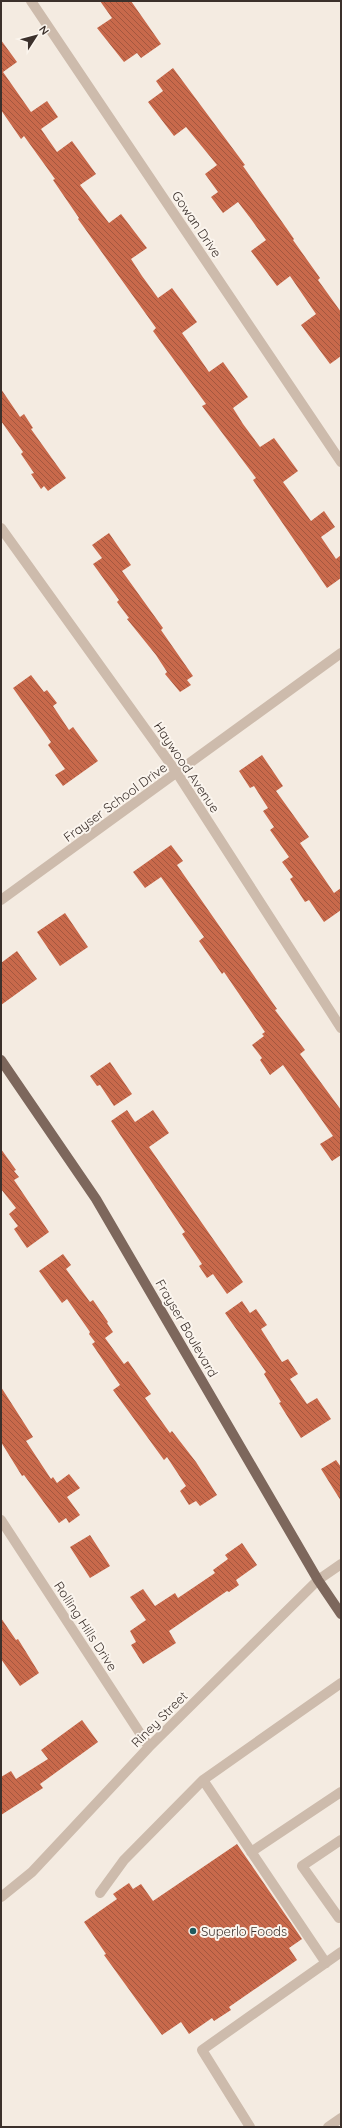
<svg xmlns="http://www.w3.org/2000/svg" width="342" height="2128" viewBox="0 0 342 2128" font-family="Quicksand,sans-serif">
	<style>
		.building { fill: url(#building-back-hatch) }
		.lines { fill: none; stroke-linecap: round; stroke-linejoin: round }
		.minor { stroke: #cdbbac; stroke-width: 10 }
		.major { stroke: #7d675c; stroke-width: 10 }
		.poi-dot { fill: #1f5a5e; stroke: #fbf5ee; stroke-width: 1.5 }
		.labels { text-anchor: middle; stroke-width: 4; stroke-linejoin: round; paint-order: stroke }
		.street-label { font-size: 13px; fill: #3b302b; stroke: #fbf5ee }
		.poi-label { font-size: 13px; fill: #3b302b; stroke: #fbf5ee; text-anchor: start }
	</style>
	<defs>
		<pattern id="building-back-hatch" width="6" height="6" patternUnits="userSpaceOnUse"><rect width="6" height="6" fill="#c8694b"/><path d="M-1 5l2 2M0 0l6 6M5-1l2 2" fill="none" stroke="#a4573f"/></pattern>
	</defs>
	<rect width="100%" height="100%" fill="#f4ebe1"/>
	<path class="building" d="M 100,1 L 131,1 L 161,44 L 141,58 L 137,53 L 124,62 L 97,28 L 112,18 Z
		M 1,40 L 17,62 L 3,72 L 31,112 L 47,101 L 58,117 L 41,129 L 57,152 L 72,141 L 96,174 L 80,185 L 109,223 L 121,214 L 147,248 L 131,259 L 142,276 L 158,298 L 172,288 L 197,322 L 182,333 L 209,372 L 223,362 L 248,397 L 233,408 L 243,424 L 260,447 L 274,438 L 298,471 L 283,482 L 311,521 L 324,511 L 335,527 L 321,537 L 336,559 L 341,555 L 341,578 L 327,588 L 253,480 L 256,478 L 202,406 L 206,404 L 153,331 L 156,328 L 78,219 L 79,218 L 53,180 L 55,179 L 24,136 L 21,139 L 1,110 Z
		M 173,68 L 245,165 L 243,166 L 294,239 L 293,240 L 320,278 L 318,280 L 341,312 L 341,356 L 330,364 L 301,325 L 316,314 L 290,276 L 277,286 L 251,251 L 266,240 L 251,219 L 238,202 L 223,213 L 211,197 L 218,192 L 205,174 L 217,165 L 186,127 L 174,136 L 148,102 L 163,91 L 156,81 Z
		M 1,389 L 20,417 L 24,414 L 33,428 L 31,429 L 66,478 L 48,491 L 44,486 L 41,489 L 31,474 L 34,473 L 21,454 L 23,452 L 1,421 Z
		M 109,533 L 131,565 L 122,571 L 163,628 L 161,630 L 193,676 L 187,680 L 191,685 L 180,692 L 165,674 L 167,672 L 156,655 L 127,619 L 129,618 L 117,602 L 119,600 L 93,564 L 102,558 L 92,545 Z
		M 31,675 L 44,692 L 47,690 L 57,703 L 53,706 L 69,730 L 73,727 L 98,761 L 63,786 L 55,775 L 65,769 L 48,745 L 51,742 L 13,688 Z
		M 262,755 L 283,786 L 276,791 L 309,837 L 300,843 L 334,893 L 341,888 L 341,910 L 324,922 L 309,900 L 305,902 L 290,879 L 293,877 L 282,862 L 289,857 L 270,830 L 274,827 L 263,811 L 268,808 L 254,786 L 250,788 L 239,771 Z
		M 171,845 L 183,861 L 177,865 L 277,1009 L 275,1010 L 305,1050 L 300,1054 L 341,1110 L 341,1155 L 332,1161 L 320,1144 L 333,1136 L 283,1065 L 270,1075 L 260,1060 L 262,1058 L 252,1045 L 264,1036 L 262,1034 L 265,1032 L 224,972 L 222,974 L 199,941 L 204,937 L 161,877 L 145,888 L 133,872 Z
		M 65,913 L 88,947 L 60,966 L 37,932 Z
		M 17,951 L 37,979 L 1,1005 L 1,963 Z
		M 110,1062 L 132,1094 L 114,1106 L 100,1085 L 97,1086 L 90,1076 Z
		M 127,1110 L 135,1122 L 153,1110 L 169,1133 L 149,1147 L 243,1282 L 227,1294 L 213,1274 L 207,1278 L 199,1266 L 202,1264 L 182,1234 L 185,1232 L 111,1121 Z
		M 1,1149 L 16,1170 L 14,1171 L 19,1177 L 14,1180 L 49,1232 L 27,1248 L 14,1229 L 18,1226 L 9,1214 L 16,1208 L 1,1189 Z
		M 63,1254 L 71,1265 L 66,1269 L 90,1302 L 93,1300 L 108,1322 L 107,1323 L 113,1332 L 105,1338 L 124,1364 L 128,1361 L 151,1394 L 145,1398 L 170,1433 L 172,1431 L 196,1462 L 217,1495 L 200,1506 L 196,1501 L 189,1505 L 180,1491 L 186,1486 L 167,1457 L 164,1460 L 113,1390 L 120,1385 L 92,1344 L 95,1342 L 89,1334 L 90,1332 L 67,1299 L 62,1303 L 39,1271 Z
		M 242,1301 L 250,1313 L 256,1309 L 267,1325 L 261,1329 L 282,1362 L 288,1359 L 298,1374 L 290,1379 L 307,1404 L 317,1398 L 331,1419 L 301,1438 L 279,1403 L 281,1402 L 264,1374 L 266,1372 L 225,1313 Z
		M 1,1387 L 33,1437 L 26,1441 L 51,1479 L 53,1477 L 57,1483 L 69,1474 L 80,1488 L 67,1497 L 80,1515 L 69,1523 L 66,1518 L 59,1523 L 24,1475 L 22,1476 L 1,1442 Z
		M 336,1460 L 341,1467 L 341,1501 L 321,1469 Z
		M 90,1535 L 110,1566 L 90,1578 L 70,1547 Z
		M 242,1543 L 257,1565 L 236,1580 L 239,1585 L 229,1592 L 227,1591 L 169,1631 L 176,1643 L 143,1664 L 131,1645 L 136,1642 L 130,1631 L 146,1620 L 130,1597 L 143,1589 L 155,1606 L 175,1593 L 178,1598 L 215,1573 L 213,1570 L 228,1559 L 225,1555 Z
		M 1,1618 L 16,1640 L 18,1639 L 39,1673 L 20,1686 L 1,1659 Z
		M 82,1720 L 98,1742 L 40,1784 L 43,1788 L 1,1815 L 1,1777 L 11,1771 L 16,1779 L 48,1759 L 41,1750 Z
		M 237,1844 L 302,1939 L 289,1948 L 297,1960 L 229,2007 L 231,2010 L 214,2021 L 212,2018 L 189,2034 L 181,2022 L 162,2035 L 104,1955 L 106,1954 L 84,1922 L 117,1899 L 113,1894 L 129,1883 L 133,1889 L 141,1884 L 153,1901 Z"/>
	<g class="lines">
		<path class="minor" d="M 31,1 L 341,462
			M 1,528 L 177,773 L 341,1028
			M 1,900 L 341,653
			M 1,1520 L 149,1747
			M 203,1780 L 326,1963
			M 341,1840 L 302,1866 L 339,1918 L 341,1916
			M 251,1852 L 341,1792
			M 100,1893 L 124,1860 L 203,1780 L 341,1683
			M 1,1897 L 32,1872 L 149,1747 L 318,1580 L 341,1564
			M 250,2127 L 202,2050 L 341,1952
			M 328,2127 L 341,2118"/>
		<path class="major" d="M 1,1060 L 96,1199 L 318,1580 L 341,1614"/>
	</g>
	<circle class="poi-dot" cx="193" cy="1931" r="4"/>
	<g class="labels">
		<g class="street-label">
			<text transform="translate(197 224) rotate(56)" y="5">Gowan Drive</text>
			<text transform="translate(187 767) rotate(56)" y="5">Haywood Avenue</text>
			<text transform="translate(115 802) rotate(-36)" y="5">Frayser School Drive</text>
			<text transform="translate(187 1328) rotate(60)" y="5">Frayser Boulevard</text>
			<text transform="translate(86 1626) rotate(57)" y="5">Rolling Hills Drive</text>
			<text transform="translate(159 1719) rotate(-45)" y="5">Riney Street</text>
		</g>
		<g class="poi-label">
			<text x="201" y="1936">Superlo Foods</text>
		</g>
	</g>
	<rect width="342" height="2128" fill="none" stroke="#3b302b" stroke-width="4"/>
	<g transform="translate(36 36) rotate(54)" stroke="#fbf5ee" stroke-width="3" paint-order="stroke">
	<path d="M0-3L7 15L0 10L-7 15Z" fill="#3b302b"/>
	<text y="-6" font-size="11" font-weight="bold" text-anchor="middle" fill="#3b302b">N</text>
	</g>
</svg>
